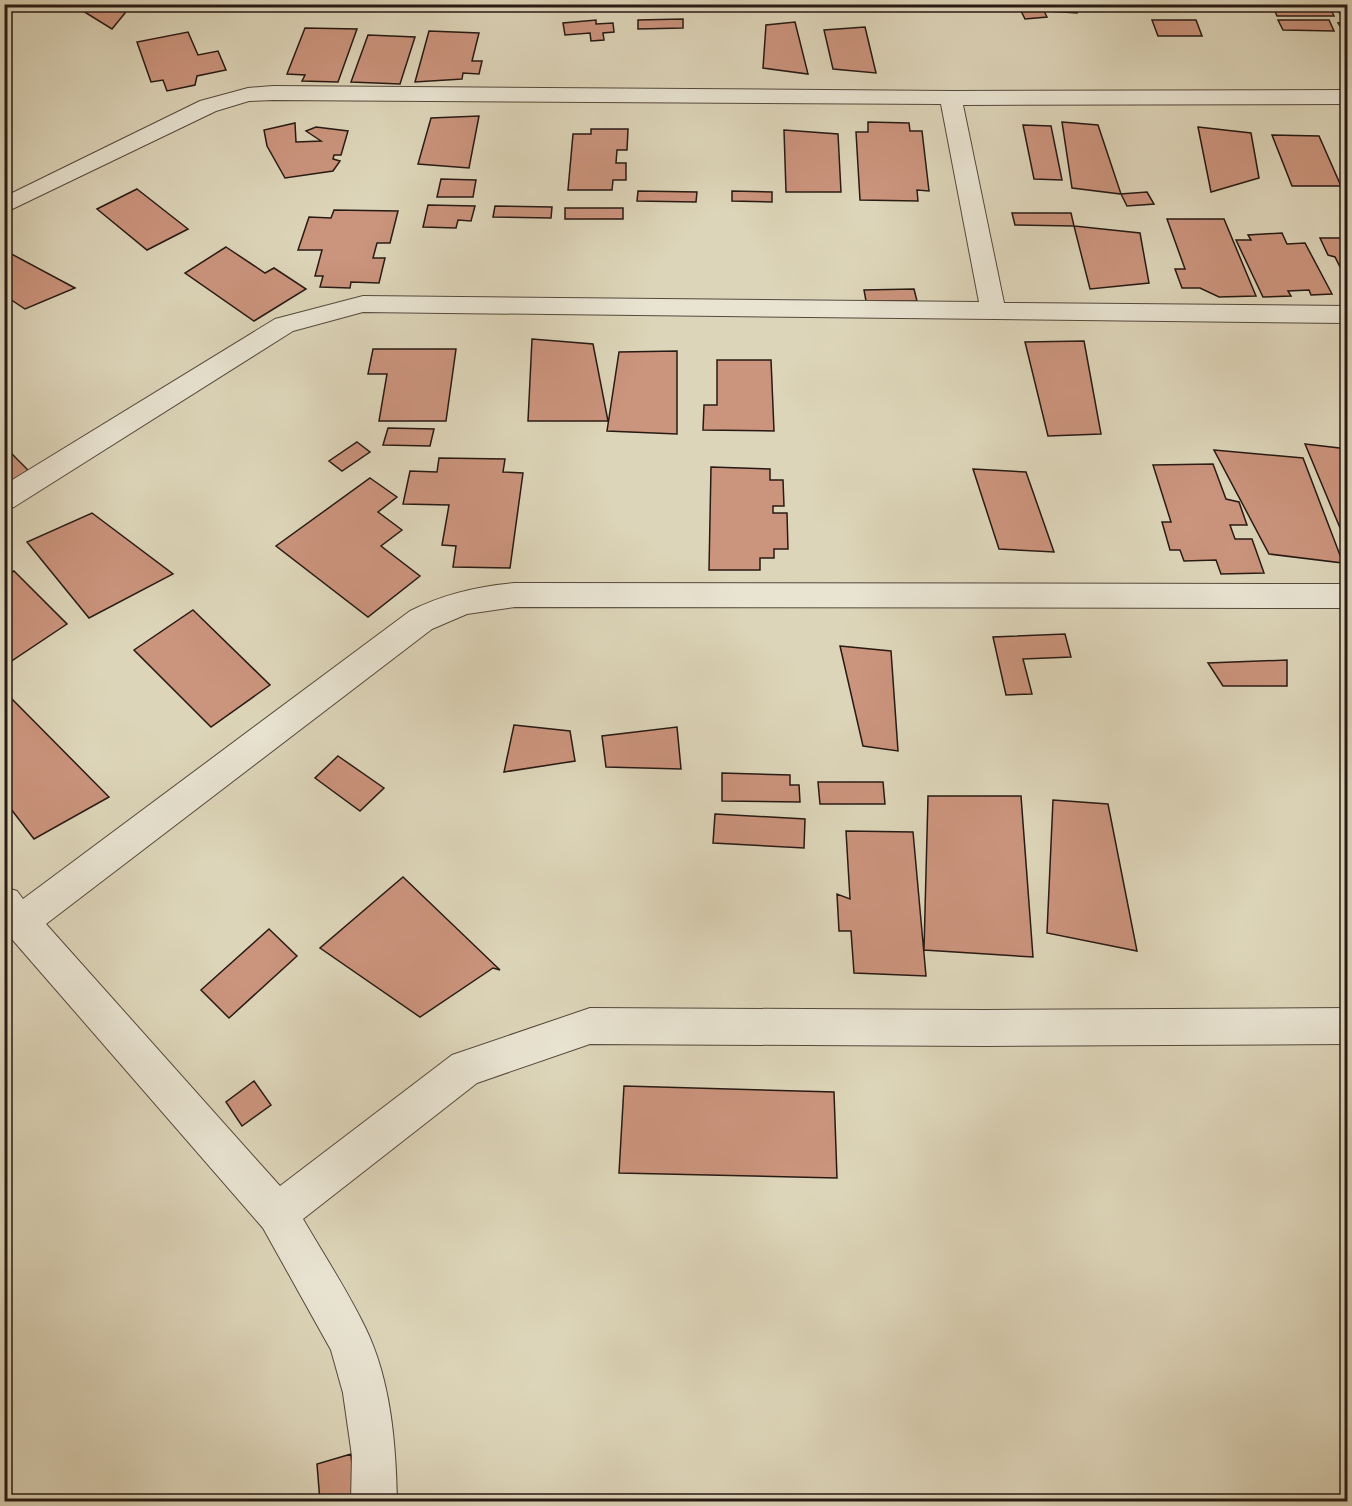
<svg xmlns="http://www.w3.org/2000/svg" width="1352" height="1506" viewBox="0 0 1352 1506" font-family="'IM FELL DW Pica',serif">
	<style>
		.building { fill: #cb947d; stroke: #281a14; stroke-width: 1.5 }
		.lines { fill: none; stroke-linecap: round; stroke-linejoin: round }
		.street-casing { stroke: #55493d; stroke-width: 2 }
		.street { fill: #e9e4d2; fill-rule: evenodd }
	</style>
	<rect width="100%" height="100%" fill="#ddd5b9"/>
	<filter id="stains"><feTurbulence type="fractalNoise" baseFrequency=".00333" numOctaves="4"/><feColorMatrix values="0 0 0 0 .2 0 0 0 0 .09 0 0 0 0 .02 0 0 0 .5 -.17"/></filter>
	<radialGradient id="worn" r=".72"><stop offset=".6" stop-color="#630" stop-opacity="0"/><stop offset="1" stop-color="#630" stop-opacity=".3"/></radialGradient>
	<path class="building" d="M 98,4 L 123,4 L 125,13 L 112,29 L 83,11 Z
		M 190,4 L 233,4 L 232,7 L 189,7 Z
		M 308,4 L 338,4 L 337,8 L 307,8 Z
		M 1047,4 L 1076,4 L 1077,13 L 1048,11 Z
		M 1272,4 L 1328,4 L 1334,16 L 1277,16 Z
		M 1041,5 L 1047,17 L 1025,19 L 1019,7 Z
		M 1336,5 L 1348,5 L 1348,14 L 1340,14 Z
		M 683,19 L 683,28 L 638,29 L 638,20 Z
		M 596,20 L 596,24 L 613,23 L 614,32 L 603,33 L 604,40 L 591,41 L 590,33 L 565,35 L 563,23 Z
		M 1152,20 L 1196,20 L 1202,36 L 1158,36 Z
		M 1278,20 L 1329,20 L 1334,31 L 1283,30 Z
		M 795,22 L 808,74 L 763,68 L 766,25 Z
		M 1348,22 L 1348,39 L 1338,23 Z
		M 865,27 L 876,73 L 833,69 L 824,30 Z
		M 305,28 L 357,29 L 338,82 L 302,81 L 305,75 L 287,74 Z
		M 429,31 L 479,33 L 472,61 L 482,61 L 479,74 L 463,73 L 462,79 L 415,82 Z
		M 188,32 L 198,55 L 218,51 L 226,70 L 197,76 L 195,85 L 167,91 L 163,80 L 151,82 L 137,42 Z
		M 368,35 L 415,37 L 400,84 L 351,82 Z
		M 479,116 L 469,168 L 418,164 L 431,118 Z
		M 868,122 L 909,123 L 910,131 L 922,131 L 929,191 L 917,190 L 918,201 L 860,200 L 856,132 L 868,132 Z
		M 1062,122 L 1098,125 L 1121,194 L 1072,188 Z
		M 295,123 L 296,142 L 321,141 L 306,131 L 316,127 L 348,131 L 341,155 L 334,155 L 333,159 L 340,161 L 333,171 L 285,178 L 267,146 L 264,130 Z
		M 1023,125 L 1051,126 L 1062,180 L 1034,179 Z
		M 1198,127 L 1251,133 L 1259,178 L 1211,192 Z
		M 591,129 L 628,129 L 627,150 L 617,150 L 616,163 L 626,163 L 626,180 L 613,180 L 612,190 L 568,190 L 573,134 L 591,134 Z
		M 784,130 L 838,134 L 841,192 L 786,192 Z
		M 1272,135 L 1319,136 L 1341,186 L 1292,186 Z
		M 441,179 L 476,180 L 473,197 L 437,197 Z
		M 137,189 L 188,229 L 147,250 L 97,209 Z
		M 638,191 L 697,192 L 696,202 L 637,201 Z
		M 732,191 L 772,192 L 772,202 L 732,201 Z
		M 1147,192 L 1154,204 L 1127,206 L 1121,194 Z
		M 428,205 L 475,206 L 471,221 L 458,220 L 456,228 L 423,227 Z
		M 495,206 L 552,207 L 551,218 L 493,217 Z
		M 565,208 L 623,208 L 623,219 L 565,219 Z
		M 334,210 L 398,211 L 390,243 L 377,243 L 373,258 L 385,258 L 379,283 L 351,282 L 350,288 L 320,287 L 323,276 L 315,276 L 322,250 L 298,250 L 309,217 L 331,218 Z
		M 1012,213 L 1071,213 L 1074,226 L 1015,225 Z
		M 1167,219 L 1224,219 L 1256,296 L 1219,297 L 1200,288 L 1182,288 L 1175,269 L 1185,269 Z
		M 1074,226 L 1140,233 L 1149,283 L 1090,289 Z
		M 1282,233 L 1287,244 L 1305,243 L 1332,294 L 1311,295 L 1309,290 L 1288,291 L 1291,296 L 1263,297 L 1236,240 L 1251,240 L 1248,235 Z
		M 1320,238 L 1348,238 L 1348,283 L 1335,257 L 1328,255 Z
		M 226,247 L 265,273 L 274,268 L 306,289 L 254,321 L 185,273 Z
		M 4,250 L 75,288 L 25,309 L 4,295 Z
		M 914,289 L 917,301 L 866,301 L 864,290 Z
		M 532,339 L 593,344 L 608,421 L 528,421 Z
		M 1084,341 L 1101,434 L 1048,436 L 1025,342 Z
		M 373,349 L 456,349 L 446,421 L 379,421 L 387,374 L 368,374 Z
		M 677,351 L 677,434 L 607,431 L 619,352 Z
		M 717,360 L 771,360 L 774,431 L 703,430 L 704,405 L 717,405 Z
		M 388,428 L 434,429 L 430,446 L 383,445 Z
		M 357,442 L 370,452 L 342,471 L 329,461 Z
		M 1305,444 L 1348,449 L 1348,547 Z
		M 4,446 L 32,474 L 4,491 Z
		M 1214,450 L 1303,458 L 1343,563 L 1269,554 Z
		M 439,458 L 505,459 L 503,472 L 523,473 L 510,568 L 453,567 L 456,546 L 442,545 L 449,505 L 403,504 L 410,471 L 437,472 Z
		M 1213,464 L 1226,499 L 1239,502 L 1247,525 L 1230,525 L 1235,539 L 1252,539 L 1264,573 L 1221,574 L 1216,560 L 1184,561 L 1180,550 L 1170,550 L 1162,522 L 1171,522 L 1153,465 Z
		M 711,467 L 770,469 L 770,480 L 783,480 L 784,506 L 773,506 L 773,513 L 787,513 L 788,549 L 774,549 L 774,558 L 760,558 L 760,570 L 709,570 Z
		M 973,469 L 1026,472 L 1054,552 L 999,549 Z
		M 370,478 L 397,497 L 378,512 L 402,530 L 381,546 L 420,576 L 368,617 L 276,546 Z
		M 92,513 L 173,574 L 89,618 L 27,542 Z
		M 14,571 L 67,624 L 10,662 L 4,656 L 4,577 Z
		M 193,610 L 270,685 L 211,727 L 134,650 Z
		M 1065,634 L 1071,657 L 1023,659 L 1032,694 L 1006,695 L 993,637 Z
		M 840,646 L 891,651 L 898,751 L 863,746 Z
		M 1287,660 L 1287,686 L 1223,686 L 1208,663 Z
		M 9,696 L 109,797 L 34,839 L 4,800 L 4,700 Z
		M 514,725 L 570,731 L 575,761 L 504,772 Z
		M 677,727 L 681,769 L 606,767 L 602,736 Z
		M 338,756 L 384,788 L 360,811 L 315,778 Z
		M 722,773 L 790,775 L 790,785 L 799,785 L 800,802 L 722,801 Z
		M 818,782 L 883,782 L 885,804 L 820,804 Z
		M 928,796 L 1021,796 L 1033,957 L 924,950 Z
		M 1053,800 L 1108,804 L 1137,951 L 1047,933 Z
		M 715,814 L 805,819 L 804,848 L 713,843 Z
		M 846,831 L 913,832 L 926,976 L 854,973 L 851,931 L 839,931 L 837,894 L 850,899 Z
		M 403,877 L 500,970 L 493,968 L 420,1017 L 320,948 Z
		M 269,929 L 297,956 L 229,1018 L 201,990 Z
		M 254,1081 L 271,1105 L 242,1126 L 226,1102 Z
		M 624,1086 L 834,1092 L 837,1178 L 619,1173 Z
		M 351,1454 L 355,1502 L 320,1502 L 317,1464 Z"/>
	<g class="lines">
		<g class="street-casing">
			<path id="street" d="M 273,86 L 951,91 L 1348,90 L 1348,104 L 963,105 L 1004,303 L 1348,306 L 1348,323 L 363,312 L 293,331 L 14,507 L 4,510 L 4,485 L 275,319 L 363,296 L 979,302 L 941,104 L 273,100 L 249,101 L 216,111 L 4,213 L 4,197 L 200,101 L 248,88 Z
				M 515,583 L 1348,584 L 1348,608 L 515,607 L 467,614 L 432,629 L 46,924 L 280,1186 L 452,1055 L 590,1008 L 985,1010 L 1348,1008 L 1348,1044 L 985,1046 L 590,1044 L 477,1083 L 303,1219 C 324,1255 347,1290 365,1327 C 391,1380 396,1444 397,1502 L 351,1502 L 352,1456 L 343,1393 L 331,1350 L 263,1228 L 4,930 L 4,887 L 17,891 L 23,899 L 410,611 C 444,594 478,586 515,583 Z"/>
		</g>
		<use href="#street" class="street"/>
	</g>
	<rect width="1352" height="1506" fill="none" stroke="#ddd5b9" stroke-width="24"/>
	<rect x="6" y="6" width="1340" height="1494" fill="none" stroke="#281a14" stroke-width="3"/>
	<rect x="12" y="12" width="1328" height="1482" fill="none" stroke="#281a14" stroke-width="1.5"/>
	<rect width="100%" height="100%" filter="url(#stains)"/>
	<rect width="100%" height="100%" fill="url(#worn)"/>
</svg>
